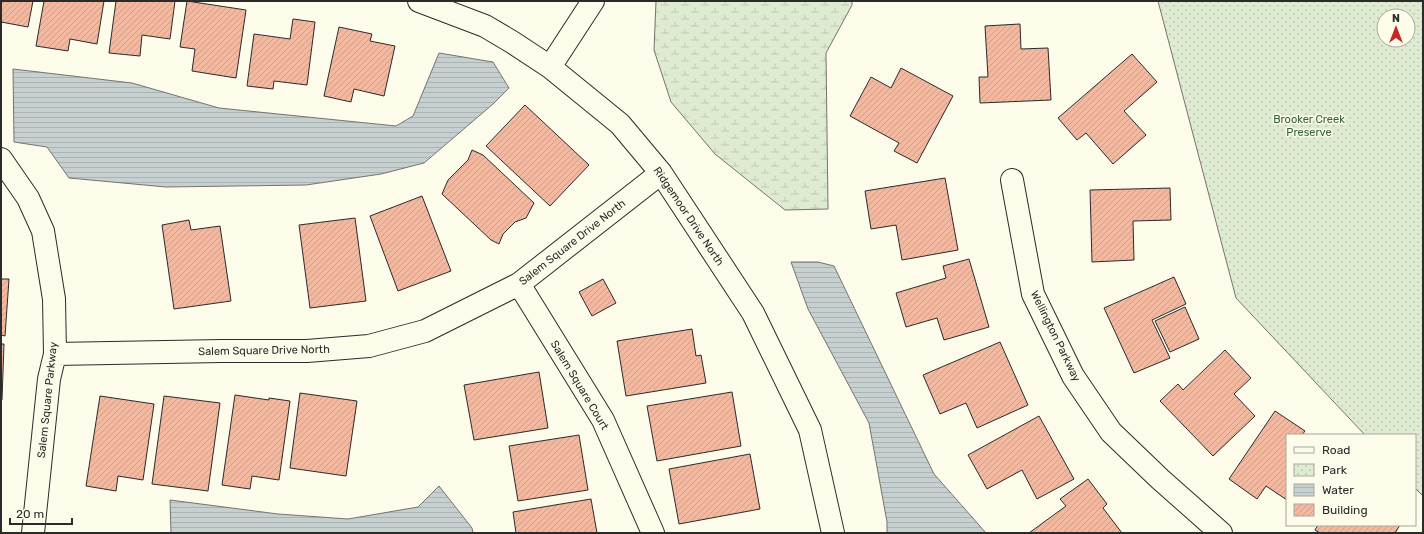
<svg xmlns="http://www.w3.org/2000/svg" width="1424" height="534" viewBox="0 0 1424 534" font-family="Rubik,sans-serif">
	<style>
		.wetland { fill: url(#wetland-marsh); stroke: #74746e }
		.park { fill: url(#park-dots); stroke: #74746e; fill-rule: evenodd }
		.water { fill: url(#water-rules); stroke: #74746e }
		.building { fill: url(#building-hatch); stroke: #2b2b2b }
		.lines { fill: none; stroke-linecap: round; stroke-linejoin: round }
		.minor-casing { stroke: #2b2b2b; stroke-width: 24 }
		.minor { stroke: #fdfbea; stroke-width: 22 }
		.labels { text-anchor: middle; stroke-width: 3; stroke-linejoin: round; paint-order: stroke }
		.park-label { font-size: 11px; fill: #34623c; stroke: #fdfbea }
		.street-label { font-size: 11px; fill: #2b2b2b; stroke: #fdfbea }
	</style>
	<defs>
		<pattern id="wetland-marsh" width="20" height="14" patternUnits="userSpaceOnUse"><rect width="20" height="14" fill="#deebd1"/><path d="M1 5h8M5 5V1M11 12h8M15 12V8" fill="none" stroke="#bfcab4"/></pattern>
		<pattern id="park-dots" width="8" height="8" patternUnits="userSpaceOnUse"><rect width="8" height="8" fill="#deebd1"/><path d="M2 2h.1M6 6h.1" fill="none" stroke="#bfcab4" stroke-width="1.8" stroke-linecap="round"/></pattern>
		<pattern id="water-rules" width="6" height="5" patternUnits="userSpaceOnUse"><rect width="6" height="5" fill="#c7d0d0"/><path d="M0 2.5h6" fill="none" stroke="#abb3b3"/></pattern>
		<pattern id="building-hatch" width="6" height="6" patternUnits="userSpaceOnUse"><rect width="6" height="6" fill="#f2b8a0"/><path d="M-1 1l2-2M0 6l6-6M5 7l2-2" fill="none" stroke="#d09e8a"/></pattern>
	</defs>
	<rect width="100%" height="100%" fill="#fdfbea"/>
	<path class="wetland" d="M 656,1 L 852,1 L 852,5 L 826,53 L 828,209 L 785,210 L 715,154 L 671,102 L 654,50 Z"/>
	<path class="park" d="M 1158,1 L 1423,1 L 1423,496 L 1415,488 L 1415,435 L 1365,435 L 1236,298 ZM 1384,16 L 1408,16 L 1408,40 L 1384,40 Z"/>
	<path class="water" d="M 439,53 L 493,62 L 509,88 L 493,104 L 424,163 L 381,174 L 306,185 L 166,187 L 69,178 L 47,147 L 14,142 L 13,69 L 132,83 L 219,108 L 396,126 L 413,116 Z
		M 791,262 L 818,262 L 834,266 L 934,474 L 986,533 L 887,533 L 887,522 L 869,423 L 808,309 Z
		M 439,486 L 472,528 L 473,533 L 171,533 L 170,500 L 278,514 L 348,519 L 418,507 Z"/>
	<path class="building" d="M 1,1 L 33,1 L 28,27 L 1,22 Z
		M 44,1 L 104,1 L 97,44 L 70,39 L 68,51 L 36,46 Z
		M 116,1 L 175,1 L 170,39 L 142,35 L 140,56 L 109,53 Z
		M 187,1 L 246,10 L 236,78 L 192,71 L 195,49 L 180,47 Z
		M 293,19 L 315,22 L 307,85 L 274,81 L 273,89 L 247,86 L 254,34 L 290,39 Z
		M 1020,24 L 1021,49 L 1048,48 L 1051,100 L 980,103 L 979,77 L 988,77 L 985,26 Z
		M 339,27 L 372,34 L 370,41 L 395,46 L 384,96 L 354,89 L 351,102 L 324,96 Z
		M 1132,54 L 1157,82 L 1124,111 L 1146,135 L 1113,164 L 1086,133 L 1077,140 L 1058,118 Z
		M 901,68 L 953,96 L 917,163 L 894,151 L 899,143 L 850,116 L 871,77 L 891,88 Z
		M 525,105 L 589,165 L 550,206 L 486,146 Z
		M 472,150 L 483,155 L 534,203 L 526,218 L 515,222 L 503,234 L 499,244 L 491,240 L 442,194 L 448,180 L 468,160 Z
		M 945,178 L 958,250 L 902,260 L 896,225 L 871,229 L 865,191 Z
		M 1170,188 L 1171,220 L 1133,221 L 1134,260 L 1092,262 L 1090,190 Z
		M 422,196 L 451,271 L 398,291 L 370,216 Z
		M 355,218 L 366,301 L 310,308 L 299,225 Z
		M 189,220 L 191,230 L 220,226 L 231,301 L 174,309 L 162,225 Z
		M 969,259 L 989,327 L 944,340 L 937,318 L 906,327 L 896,293 L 946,278 L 943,266 Z
		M 1174,277 L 1186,304 L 1152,320 L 1170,358 L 1134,373 L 1104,308 Z
		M 1,279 L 9,279 L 5,336 L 1,335 Z
		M 603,279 L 616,303 L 592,316 L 579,292 Z
		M 1185,307 L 1199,339 L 1170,352 L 1155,321 Z
		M 692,329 L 696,356 L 701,355 L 706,383 L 626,396 L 617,341 Z
		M 1000,342 L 1028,405 L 977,428 L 966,403 L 940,414 L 923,375 Z
		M 1,344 L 4,344 L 2,400 L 1,400 Z
		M 1225,350 L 1251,378 L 1234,394 L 1255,416 L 1213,456 L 1160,401 L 1178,384 L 1183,390 Z
		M 539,372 L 548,428 L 474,440 L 464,385 Z
		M 732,392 L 741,446 L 657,461 L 647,406 Z
		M 300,393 L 357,401 L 346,476 L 290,468 Z
		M 235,395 L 269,400 L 269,398 L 290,401 L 279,480 L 252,476 L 250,489 L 222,485 Z
		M 100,396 L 154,404 L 143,480 L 118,476 L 116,491 L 86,486 Z
		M 164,396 L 220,403 L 208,491 L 152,484 Z
		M 1275,411 L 1305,431 L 1302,435 L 1287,435 L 1287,500 L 1266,486 L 1257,499 L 1229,479 Z
		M 1039,416 L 1074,479 L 1037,499 L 1022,470 L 987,489 L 968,455 Z
		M 579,435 L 588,490 L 518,501 L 509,446 Z
		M 750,454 L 760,509 L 679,524 L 669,469 Z
		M 1088,479 L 1107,504 L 1103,508 L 1122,533 L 1029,533 L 1066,506 L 1060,499 Z
		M 591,499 L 597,533 L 516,533 L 513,512 Z
		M 1318,525 L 1400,525 L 1395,533 L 1320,533 L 1315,530 Z"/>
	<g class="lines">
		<g class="minor-casing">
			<path id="minor" d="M 419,1 L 485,26 L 512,42 L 550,67 L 620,124 L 661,173 L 753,313 L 810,430 L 833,533
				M 550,67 L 593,1
				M 1,159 L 28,198 L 43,231 L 54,299 L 55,354 L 49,379 L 33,533
				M 1012,180 L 1033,294 L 1073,376 L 1111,432 L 1160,479 L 1221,533
				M 519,284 L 603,420 L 653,533
				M 55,354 L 221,351 L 307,351 L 369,346 L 425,331 L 519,284 L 661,173"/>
		</g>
		<use href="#minor" class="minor"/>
	</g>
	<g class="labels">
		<g class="park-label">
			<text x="1309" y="123">Brooker Creek<tspan x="1309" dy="13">Preserve</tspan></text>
		</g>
		<g class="street-label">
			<text transform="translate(689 216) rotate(56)" y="4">Ridgemoor Drive North</text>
			<text transform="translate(572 242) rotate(-38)" y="4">Salem Square Drive North</text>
			<text transform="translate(1056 336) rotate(64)" y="4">Wellington Parkway</text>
			<text transform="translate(264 350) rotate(-1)" y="4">Salem Square Drive North</text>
			<text transform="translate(580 385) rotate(59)" y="4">Salem Square Court</text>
			<text transform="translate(47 400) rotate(-84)" y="4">Salem Square Parkway</text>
		</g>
	</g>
	<rect width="1424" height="534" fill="none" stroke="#2b2b2b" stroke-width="4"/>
	<rect x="1286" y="434" width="130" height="92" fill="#fdfbea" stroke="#a9a89e"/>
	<rect x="1294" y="447" width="20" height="6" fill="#fdfbea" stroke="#a9a89e"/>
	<text x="1322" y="454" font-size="12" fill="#2b2b2b">Road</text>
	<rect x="1294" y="464" width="20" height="12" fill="url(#park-dots)" stroke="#a9a89e"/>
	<text x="1322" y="474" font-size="12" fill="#2b2b2b">Park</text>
	<rect x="1294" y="484" width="20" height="12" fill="url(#water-rules)" stroke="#a9a89e"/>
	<text x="1322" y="494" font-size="12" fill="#2b2b2b">Water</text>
	<rect x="1294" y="504" width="20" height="12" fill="url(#building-hatch)" stroke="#a9a89e"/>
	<text x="1322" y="514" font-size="12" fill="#2b2b2b">Building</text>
	<g transform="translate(1396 28)"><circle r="19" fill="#fdfbea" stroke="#a9a89e"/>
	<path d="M0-3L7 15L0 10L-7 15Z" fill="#c62828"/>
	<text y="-6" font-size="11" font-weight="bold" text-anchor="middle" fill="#2b2b2b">N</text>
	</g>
	<path d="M10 518v6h62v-6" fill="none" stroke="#2b2b2b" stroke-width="2"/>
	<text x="16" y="518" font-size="12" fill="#2b2b2b" stroke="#fdfbea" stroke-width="3" paint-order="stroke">20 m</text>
</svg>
